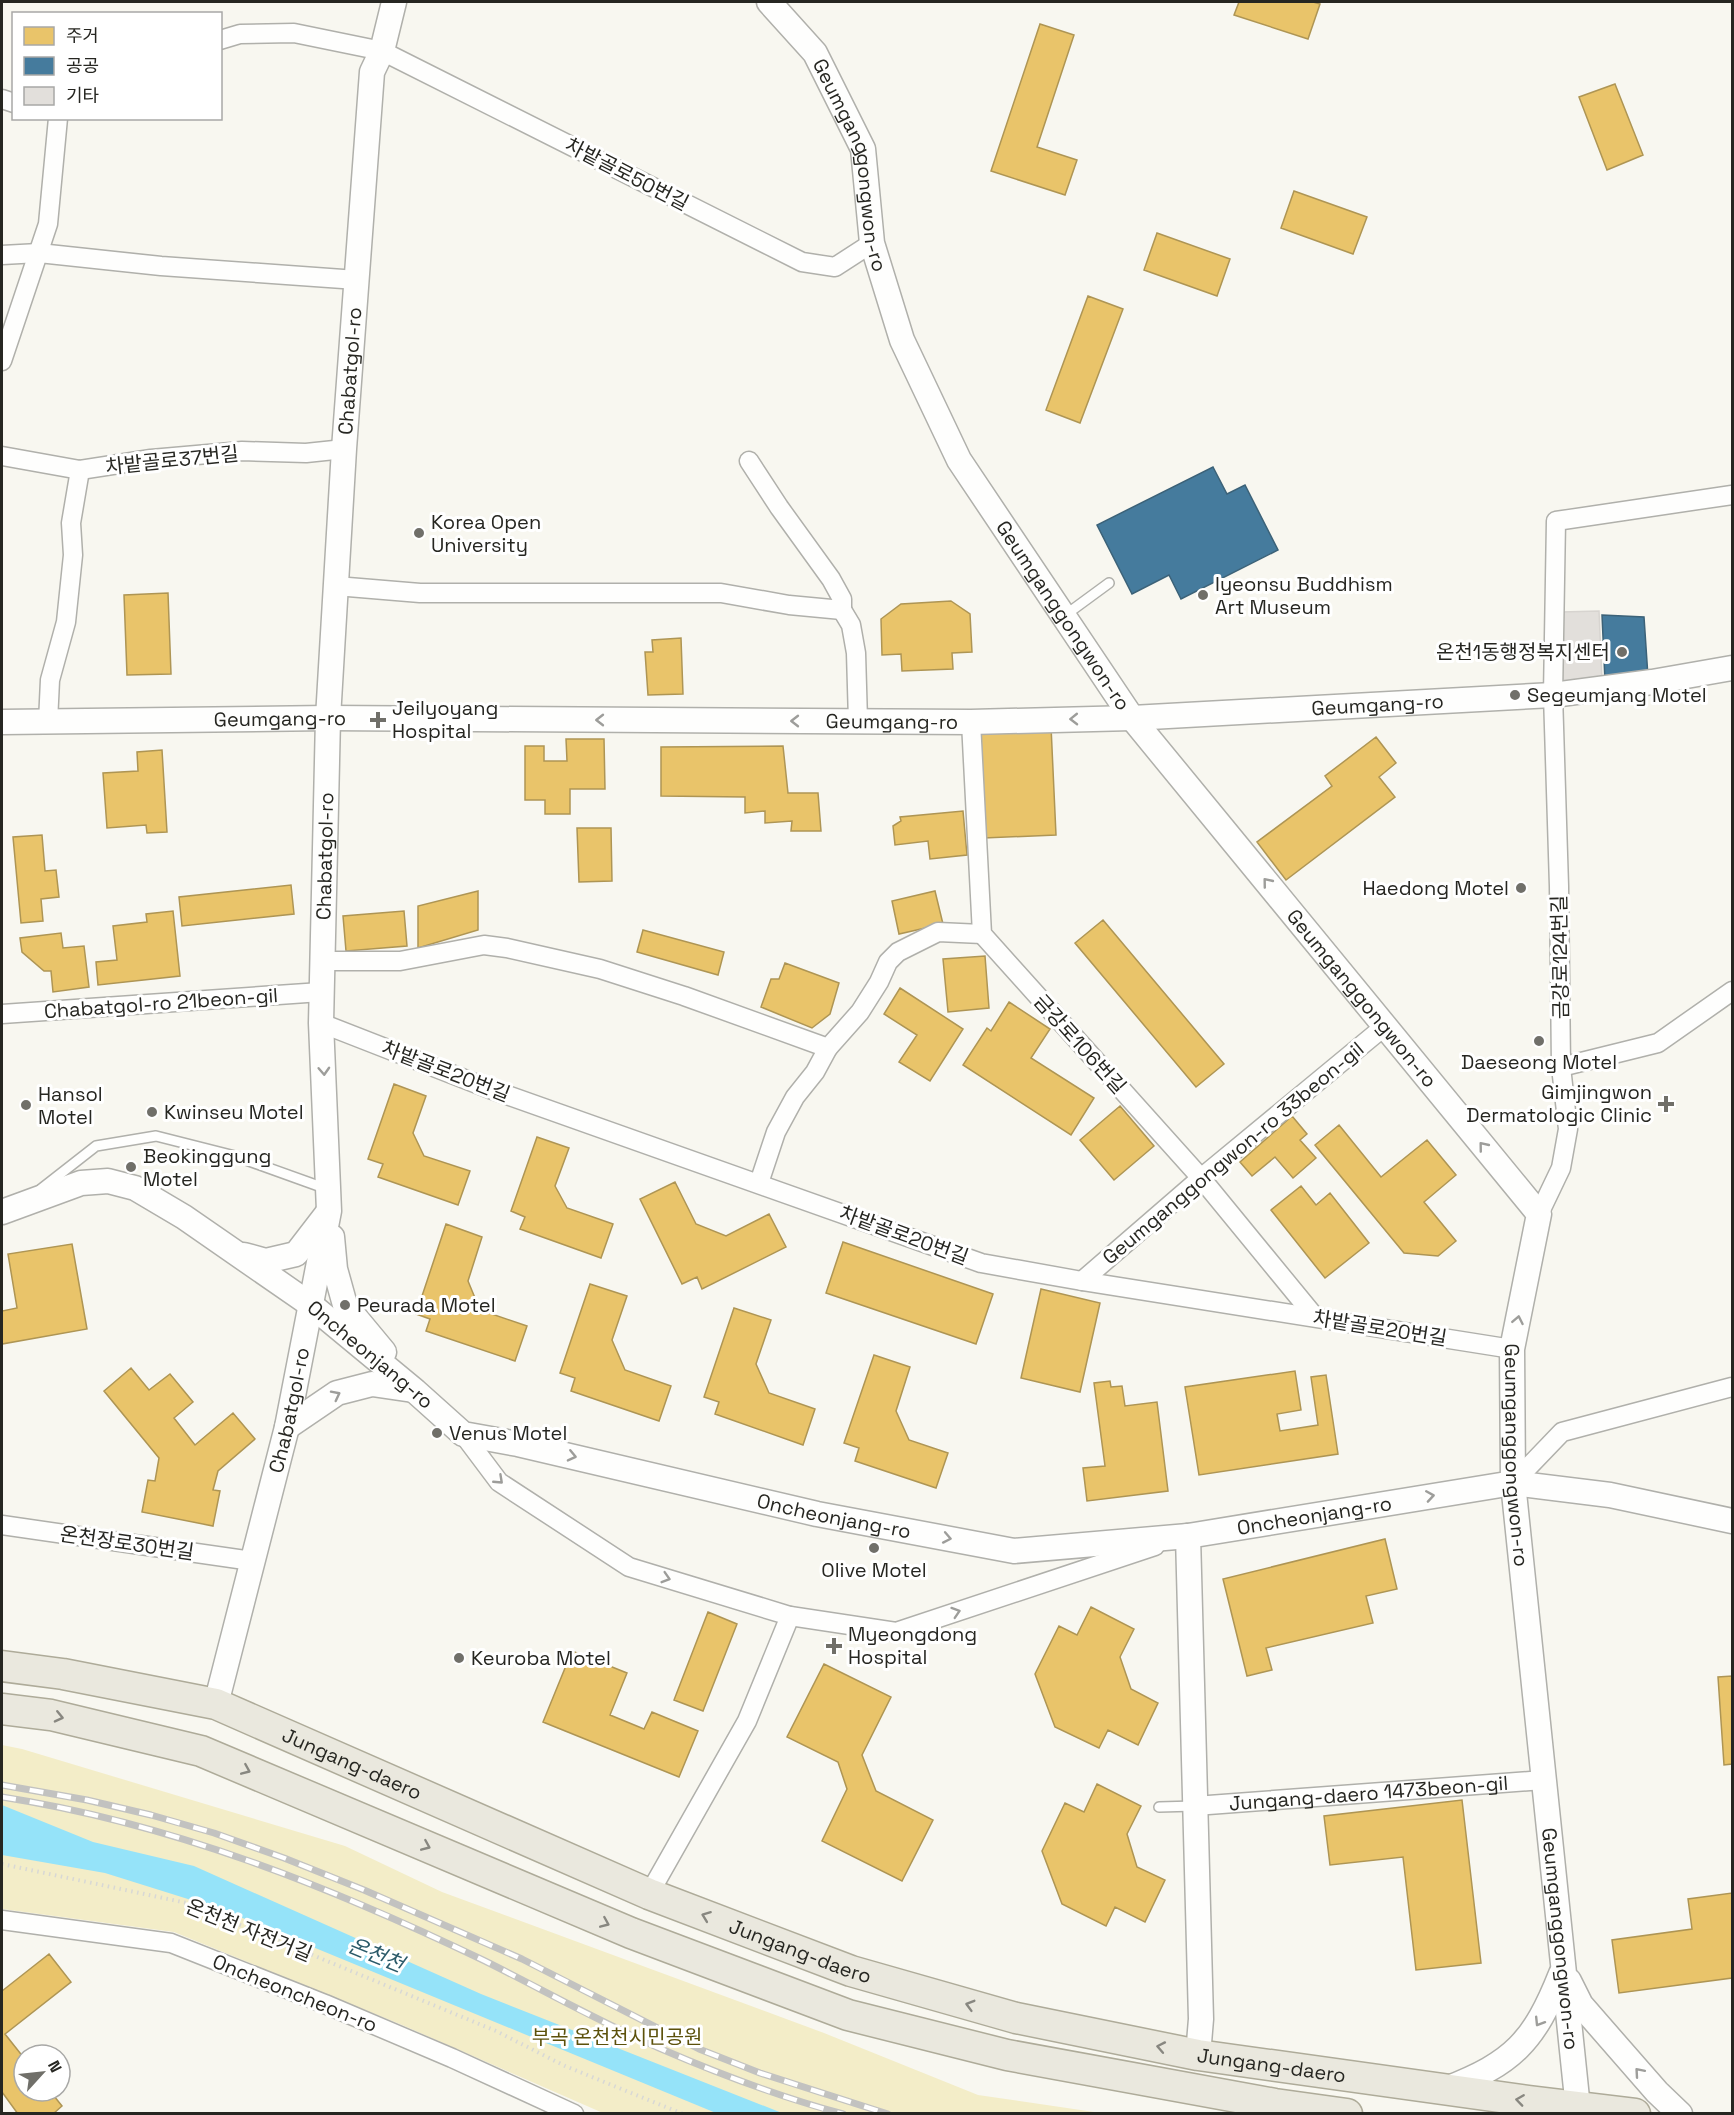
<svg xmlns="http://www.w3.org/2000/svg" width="1734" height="2115" viewBox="0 0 1734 2115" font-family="'Space Grotesk','Noto Sans KR',sans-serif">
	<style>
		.green { fill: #f3edc8 }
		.water { fill: #95e3f9 }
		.homes { fill: #e9c46a; stroke: #ae9554; stroke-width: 1.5 }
		.public { fill: #457b9d; stroke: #3c6278; stroke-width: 1.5 }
		.building { fill: #e2dfdb; stroke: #d7d4d0; stroke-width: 1.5 }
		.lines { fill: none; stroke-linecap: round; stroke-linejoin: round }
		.service-casing { stroke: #b0b0ab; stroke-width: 12 }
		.minor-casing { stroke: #b0b0ab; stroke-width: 21 }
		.tertiary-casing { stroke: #b0b0ab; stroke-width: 27 }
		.primary-casing { stroke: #aeab99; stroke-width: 33 }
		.path { stroke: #d8d8d5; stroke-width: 4; stroke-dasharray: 1.5 4.5; stroke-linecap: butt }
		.service { stroke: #fefefd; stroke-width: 9 }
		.minor { stroke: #fefefd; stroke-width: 18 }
		.tertiary { stroke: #fefefd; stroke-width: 24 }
		.primary { stroke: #eae8de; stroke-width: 30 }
		.rail-casing { stroke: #c2c2c0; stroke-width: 7 }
		.rail { stroke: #fff; stroke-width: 4.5; stroke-dasharray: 14; stroke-linecap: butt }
		.oneway { stroke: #9d9d9a }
		.oneway2 { stroke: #888780 }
		.poi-dot { fill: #706f69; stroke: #fff; stroke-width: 2 }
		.labels { text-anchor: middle; stroke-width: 6; stroke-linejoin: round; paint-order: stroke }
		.street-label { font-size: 20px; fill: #262621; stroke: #fff }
		.poi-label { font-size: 20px; fill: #262621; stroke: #fff; text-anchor: start }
		.park-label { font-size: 20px; fill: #5c510b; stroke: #fff }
		.water-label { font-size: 21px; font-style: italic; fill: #2b5a69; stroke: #fff }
	</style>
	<rect width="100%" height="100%" fill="#f8f7f0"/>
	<path class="green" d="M 2,1745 L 22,1749 L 345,1846 L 442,1892 L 824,2033 L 978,2095 L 1101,2113 L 603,2113 L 402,2025 L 174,1932 L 2,1909 Z"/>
	<path class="water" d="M 2,1805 L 93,1842 L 194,1866 L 481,1994 L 782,2113 L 716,2113 L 223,1910 L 105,1873 L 2,1855 Z"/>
	<path class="homes" d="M 1239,2 L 1313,2 L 1320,4 L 1308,39 L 1234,15 Z
		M 1040,24 L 1074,35 L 1037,147 L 1077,160 L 1065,195 L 991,171 Z
		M 1615,84 L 1643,155 L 1607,170 L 1579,97 Z
		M 1294,191 L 1367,217 L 1353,254 L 1281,228 Z
		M 1157,233 L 1230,259 L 1217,296 L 1144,270 Z
		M 1088,296 L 1123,309 L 1080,423 L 1046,410 Z
		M 168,593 L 171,674 L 127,675 L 124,595 Z
		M 951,601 L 970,614 L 972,652 L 952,653 L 953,669 L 902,671 L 901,654 L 882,655 L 881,619 L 901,604 Z
		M 681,638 L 683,694 L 648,695 L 645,652 L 653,652 L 652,640 Z
		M 1051,726 L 1056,835 L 984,838 L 979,729 Z
		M 1376,737 L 1396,763 L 1379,777 L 1395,797 L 1286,880 L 1257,842 L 1332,786 L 1325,776 Z
		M 566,739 L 604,739 L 605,789 L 570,789 L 570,814 L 545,814 L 545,800 L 525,800 L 525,746 L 544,746 L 544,761 L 567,761 Z
		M 783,746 L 788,793 L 818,793 L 821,831 L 791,831 L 792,821 L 765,823 L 765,811 L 745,813 L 745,797 L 661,796 L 661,747 Z
		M 162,750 L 167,832 L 147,833 L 146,825 L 107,828 L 103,773 L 138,771 L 137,752 Z
		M 963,811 L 967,855 L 930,859 L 928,841 L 895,845 L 893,826 L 901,821 L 900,817 Z
		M 577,828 L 611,828 L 612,881 L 579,882 Z
		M 42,835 L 45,871 L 56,870 L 59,897 L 41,899 L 43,921 L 21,923 L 13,837 Z
		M 291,885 L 294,914 L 182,926 L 179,897 Z
		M 478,891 L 478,930 L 418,948 L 418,906 Z
		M 935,891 L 943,924 L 899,934 L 892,901 Z
		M 173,911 L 180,976 L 98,985 L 96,962 L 117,960 L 113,926 L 147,922 L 146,914 Z
		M 404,911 L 407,946 L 346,951 L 343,916 Z
		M 1103,920 L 1224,1064 L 1196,1087 L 1075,943 Z
		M 643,930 L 724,952 L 718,975 L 637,952 Z
		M 61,933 L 63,948 L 84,946 L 89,987 L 53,992 L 51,971 L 44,971 L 22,952 L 20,938 Z
		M 985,956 L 989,1008 L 948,1012 L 943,959 Z
		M 785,963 L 839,983 L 830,1014 L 812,1028 L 761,1007 L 771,979 L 779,979 Z
		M 900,988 L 963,1029 L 930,1081 L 899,1062 L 917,1035 L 884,1014 Z
		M 1009,1002 L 1050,1029 L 1031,1058 L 1094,1098 L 1071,1135 L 963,1065 L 987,1028 L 991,1031 Z
		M 394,1084 L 426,1096 L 413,1133 L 424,1156 L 470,1171 L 458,1205 L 378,1177 L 383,1164 L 368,1159 Z
		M 1120,1106 L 1154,1146 L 1114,1180 L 1080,1140 Z
		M 1292,1116 L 1307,1134 L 1300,1140 L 1316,1158 L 1293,1178 L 1275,1157 L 1252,1176 L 1240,1162 Z
		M 1339,1125 L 1381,1177 L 1427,1140 L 1456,1175 L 1424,1202 L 1456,1241 L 1438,1256 L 1404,1253 L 1315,1145 Z
		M 537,1137 L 569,1148 L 555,1186 L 567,1208 L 613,1224 L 601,1258 L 520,1229 L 525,1217 L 511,1211 Z
		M 675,1182 L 696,1224 L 726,1236 L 769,1214 L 786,1247 L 702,1289 L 697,1277 L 682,1284 L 640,1199 Z
		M 1301,1186 L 1316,1205 L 1330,1193 L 1369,1243 L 1325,1278 L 1271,1210 Z
		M 446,1224 L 482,1237 L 468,1281 L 480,1310 L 527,1326 L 515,1361 L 426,1331 L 430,1319 L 416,1314 Z
		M 843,1242 L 993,1294 L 976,1344 L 826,1293 Z
		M 72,1244 L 87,1329 L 2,1344 L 2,1311 L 17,1308 L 8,1254 Z
		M 590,1284 L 627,1296 L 612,1340 L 625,1370 L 671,1386 L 659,1421 L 571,1391 L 575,1378 L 560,1373 Z
		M 1041,1289 L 1100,1303 L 1080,1392 L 1021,1378 Z
		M 734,1308 L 771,1320 L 756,1364 L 769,1393 L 815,1409 L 803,1445 L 715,1414 L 719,1402 L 704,1397 Z
		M 874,1355 L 910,1367 L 896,1411 L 909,1440 L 948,1453 L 936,1488 L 855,1461 L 859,1448 L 844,1443 Z
		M 131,1368 L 149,1390 L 170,1374 L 193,1402 L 174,1418 L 195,1445 L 233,1413 L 255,1439 L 218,1471 L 213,1490 L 220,1491 L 213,1526 L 142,1512 L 148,1480 L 155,1481 L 159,1458 L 104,1391 Z
		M 1295,1371 L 1301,1410 L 1277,1414 L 1280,1431 L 1318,1425 L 1311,1377 L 1326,1375 L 1338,1454 L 1199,1475 L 1185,1387 Z
		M 1110,1381 L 1111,1387 L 1122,1386 L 1125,1406 L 1157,1402 L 1168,1491 L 1087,1501 L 1083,1468 L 1105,1466 L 1094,1383 Z
		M 1385,1539 L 1397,1589 L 1366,1596 L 1373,1623 L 1266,1648 L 1272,1670 L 1247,1676 L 1223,1579 Z
		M 1091,1607 L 1134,1629 L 1120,1657 L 1131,1689 L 1158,1703 L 1138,1745 L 1108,1730 L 1099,1748 L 1055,1727 L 1035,1674 L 1059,1626 L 1077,1635 Z
		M 708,1612 L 737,1624 L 703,1711 L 674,1700 Z
		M 572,1651 L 627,1673 L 610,1715 L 644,1729 L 652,1712 L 698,1731 L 679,1777 L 543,1722 Z
		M 824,1664 L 891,1697 L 862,1755 L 876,1791 L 933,1820 L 902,1881 L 822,1841 L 847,1789 L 838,1762 L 787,1737 Z
		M 1732,1676 L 1732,1764 L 1724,1765 L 1718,1677 Z
		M 1097,1784 L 1141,1806 L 1127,1834 L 1137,1867 L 1165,1880 L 1145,1922 L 1115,1907 L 1106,1926 L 1062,1904 L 1042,1851 L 1065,1803 L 1084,1812 Z
		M 1462,1800 L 1481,1963 L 1416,1970 L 1403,1857 L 1330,1865 L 1324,1816 Z
		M 1732,1893 L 1732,1978 L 1619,1993 L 1612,1940 L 1692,1929 L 1688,1899 Z
		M 49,1954 L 71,1982 L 5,2034 L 24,2058 L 24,2091 L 50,2091 L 62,2106 L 53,2114 L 18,2114 L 2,2092 L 2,1991 Z"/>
	<path class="public" d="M 1213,467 L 1227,494 L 1245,485 L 1278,550 L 1181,599 L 1169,575 L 1132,594 L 1097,525 Z
		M 1602,615 L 1644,617 L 1648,677 L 1605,681 Z"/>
	<path class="building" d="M 1599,611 L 1602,681 L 1562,683 L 1561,612 Z"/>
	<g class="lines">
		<g class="service-casing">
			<path id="service" d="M 1064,616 L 1109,583
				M 41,1189 L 96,1146 L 156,1136 L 235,1156 L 327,1189
				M 1159,1807 L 1195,1806"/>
		</g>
		<g class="minor-casing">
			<g id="minor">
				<path d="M 220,40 L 240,34 L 294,33 L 382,51 L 802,262 L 835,267 L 872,243"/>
				<path d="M 2,99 L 14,103"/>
				<path d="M 2,255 L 39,253 L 161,266 L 357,280"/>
				<path d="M 2,361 L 48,224 L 58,118"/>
				<path d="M 2,456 L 80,470 L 151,459 L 242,451 L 306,453 L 344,449"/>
				<path d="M 336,586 L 420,593 L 721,593 L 789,605 L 842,610 L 842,599 L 831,579 L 779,507 L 749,461"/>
				<path d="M 842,610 L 851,625 L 856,653 L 858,721"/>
				<path d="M 48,722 L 50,680 L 66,622 L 73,555 L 71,523 L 80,470"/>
				<path d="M 971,722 L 982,934 L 1201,1178 L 1315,1317"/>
				<path d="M 322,961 L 400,961 L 484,945 L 507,948 L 600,969 L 684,996 L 828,1048 L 860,1012 L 879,982 L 888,962 L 898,952 L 938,932 L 982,934"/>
				<path d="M 2,1014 L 321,992"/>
				<path d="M 321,1023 L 490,1089 L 981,1263 L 1082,1281 L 1512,1349"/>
				<path d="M 1561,1067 L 1658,1043 L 1732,991"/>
				<path d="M 759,1183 L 776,1132 L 795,1097 L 815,1072 L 828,1048"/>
				<path d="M 1539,1214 L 1561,1168 L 1568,1129 L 1561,1067 L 1559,886 L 1553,695 L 1556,521 L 1732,495"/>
				<path d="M 1082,1281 L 1201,1178 L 1385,1026"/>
				<path d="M 463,1434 L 499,1482 L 629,1567 L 790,1616 L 896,1632 L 1155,1546"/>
				<path d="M 1513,1483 L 1562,1432 L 1732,1387"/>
				<path d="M 2,1525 L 252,1561"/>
				<path id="s1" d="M 1195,1806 L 1543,1780"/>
				<path d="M 649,1894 L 747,1721 L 790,1616"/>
				<path d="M 2,1920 L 171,1943 L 325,2004 L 452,2058 L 574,2114"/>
			</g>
		</g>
		<g class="tertiary-casing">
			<g id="tertiary">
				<path id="s2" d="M 769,2 L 815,53 L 863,149 L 872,243 L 902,340 L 959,460 L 1132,718 L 1539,1214 L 1512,1349 L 1513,1483 L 1578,2108"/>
				<path id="s3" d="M 2,722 L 328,718 L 971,722 L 1132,718 L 1553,695 L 1652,682 L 1732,668"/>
				<path id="s4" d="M 2,1212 L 81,1183 L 108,1181 L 135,1188 L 184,1217 L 311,1305 L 415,1391 L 463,1434 L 518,1444 L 817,1514 L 1014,1551 L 1188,1536 L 1513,1483 L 1610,1495 L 1732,1521"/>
				<path d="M 332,1237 L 335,1269 L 345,1305 L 384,1352"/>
				<path d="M 244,1255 L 266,1261 L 296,1254 L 326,1215"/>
				<path d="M 287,1427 L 337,1393 L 372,1384 L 413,1390"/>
				<path d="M 1188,1536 L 1201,2019 L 1198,2055"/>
				<path id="s5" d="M 216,1704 L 287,1427 L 329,1211 L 321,1023 L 328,718 L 344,449 L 372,72 L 382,51 L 394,2"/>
				<path d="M 1569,1981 L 1581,2005 L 1657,2092 L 1680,2114"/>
				<path d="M 1446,2089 C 1513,2063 1534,2042 1561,1974"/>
			</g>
		</g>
		<g class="primary-casing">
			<g id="primary">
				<path id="s6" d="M 2,1666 L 63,1674 L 216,1704 L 649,1894 L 851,1971 L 1016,2018 L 1198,2055 L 1529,2101 L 1635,2114"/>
				<path d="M 2,1709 L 51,1715 L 201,1751 L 631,1933 L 848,2015 L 1007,2055 L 1275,2104 L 1347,2114"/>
			</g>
		</g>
		<path class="path" d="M 2,1864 L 187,1903 L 496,2031 L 565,2066 L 683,2114"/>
		<use href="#service" class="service"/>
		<use href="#minor" class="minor"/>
		<use href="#tertiary" class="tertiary"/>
		<use href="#primary" class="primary"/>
		<g class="rail-casing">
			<path id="rail" d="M 2,1785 L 87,1800 L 151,1815 L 214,1833 L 284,1858 L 364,1890 L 522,1959 L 699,2049 L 760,2073 L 888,2114
				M 2,1797 C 171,1823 331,1887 485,1961 C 543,1990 600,2022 659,2048 C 719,2074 780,2097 843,2114"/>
		</g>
		<use href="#rail" class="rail"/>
	</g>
	<defs><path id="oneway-chevron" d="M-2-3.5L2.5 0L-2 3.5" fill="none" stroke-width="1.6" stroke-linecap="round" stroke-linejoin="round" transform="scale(1.5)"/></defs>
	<g class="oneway">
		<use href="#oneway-chevron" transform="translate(1074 719) rotate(179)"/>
		<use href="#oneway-chevron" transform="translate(600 720) rotate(-180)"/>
		<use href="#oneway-chevron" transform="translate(795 721) rotate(-180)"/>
		<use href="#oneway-chevron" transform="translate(1267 882) rotate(-129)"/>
		<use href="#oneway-chevron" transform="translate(324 1071) rotate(87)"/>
		<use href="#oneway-chevron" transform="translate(1483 1146) rotate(-129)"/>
		<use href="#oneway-chevron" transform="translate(1518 1320) rotate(-79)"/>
		<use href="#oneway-chevron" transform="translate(336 1395) rotate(-27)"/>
		<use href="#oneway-chevron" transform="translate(572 1456) rotate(13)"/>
		<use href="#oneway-chevron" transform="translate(499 1480) rotate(43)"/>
		<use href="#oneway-chevron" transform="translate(1430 1496) rotate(-9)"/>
		<use href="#oneway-chevron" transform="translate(947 1538) rotate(11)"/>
		<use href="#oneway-chevron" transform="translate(666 1578) rotate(17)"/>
		<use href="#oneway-chevron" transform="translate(956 1612) rotate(-18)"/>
		<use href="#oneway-chevron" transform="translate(1539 2022) rotate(122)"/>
		<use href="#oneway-chevron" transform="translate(1639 2072) rotate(-131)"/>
	</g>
	<g class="oneway2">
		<use href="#oneway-chevron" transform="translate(59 1717) rotate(13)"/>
		<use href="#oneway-chevron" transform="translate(246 1770) rotate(23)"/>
		<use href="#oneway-chevron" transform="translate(426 1846) rotate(23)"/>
		<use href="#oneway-chevron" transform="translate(706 1916) rotate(-159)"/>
		<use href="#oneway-chevron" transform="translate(605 1923) rotate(23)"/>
		<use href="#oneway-chevron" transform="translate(970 2005) rotate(-164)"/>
		<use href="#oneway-chevron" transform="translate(1161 2047) rotate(-169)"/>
		<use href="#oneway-chevron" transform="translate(1520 2100) rotate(-172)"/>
	</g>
	<g class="poi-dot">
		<circle cx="419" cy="533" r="6"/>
		<circle cx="1203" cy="595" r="6"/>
		<circle cx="1622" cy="652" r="6"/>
		<circle cx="1515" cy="695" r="6"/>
		<path d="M375 711h6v6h6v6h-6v6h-6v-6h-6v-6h6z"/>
		<circle cx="1521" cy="888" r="6"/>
		<circle cx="1539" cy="1041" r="6"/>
		<path d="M1663 1095h6v6h6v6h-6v6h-6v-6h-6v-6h6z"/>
		<circle cx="26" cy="1105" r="6"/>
		<circle cx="152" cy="1112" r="6"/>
		<circle cx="131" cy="1167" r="6"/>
		<circle cx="345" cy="1305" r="6"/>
		<circle cx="437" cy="1433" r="6"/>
		<circle cx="874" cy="1548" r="6"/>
		<path d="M831 1637h6v6h6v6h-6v6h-6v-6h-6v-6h6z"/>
		<circle cx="459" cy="1658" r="6"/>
	</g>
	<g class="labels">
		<g class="street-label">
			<text dy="7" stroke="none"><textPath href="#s2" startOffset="188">Geumganggongwon-ro</textPath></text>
			<text transform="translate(627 174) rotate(27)" y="7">차밭골로50번길</text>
			<text dy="7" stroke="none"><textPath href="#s5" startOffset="1347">Chabatgol-ro</textPath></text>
			<text transform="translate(172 460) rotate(-6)" y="7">차밭골로37번길</text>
			<text dy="7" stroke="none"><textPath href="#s2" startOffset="692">Geumganggongwon-ro</textPath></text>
			<text dy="7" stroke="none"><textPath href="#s3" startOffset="1376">Geumgang-ro</textPath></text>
			<text dy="7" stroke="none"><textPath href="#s3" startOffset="278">Geumgang-ro</textPath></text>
			<text dy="7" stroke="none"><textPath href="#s3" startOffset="890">Geumgang-ro</textPath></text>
			<text dy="7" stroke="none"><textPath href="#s5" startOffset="861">Chabatgol-ro</textPath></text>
			<text transform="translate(1560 957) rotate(-91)" y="7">금강로124번길</text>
			<text dy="7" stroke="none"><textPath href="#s2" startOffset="1178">Geumganggongwon-ro</textPath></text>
			<text transform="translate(161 1003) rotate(-4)" y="7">Chabatgol-ro 21beon-gil</text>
			<text transform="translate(1080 1044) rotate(48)" y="7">금강로106번길</text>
			<text transform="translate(446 1071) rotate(21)" y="7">차밭골로20번길</text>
			<text transform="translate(1233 1153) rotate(-40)" y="7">Geumganggongwon-ro 33beon-gil</text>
			<text transform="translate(904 1235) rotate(20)" y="7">차밭골로20번길</text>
			<text transform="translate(1380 1328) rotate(9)" y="7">차밭골로20번길</text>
			<text dy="7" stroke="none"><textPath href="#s4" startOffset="428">Oncheonjang-ro</textPath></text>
			<text dy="7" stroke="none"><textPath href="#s5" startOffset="303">Chabatgol-ro</textPath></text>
			<text dy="7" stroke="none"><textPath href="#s2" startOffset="1701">Geumganggongwon-ro</textPath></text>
			<text dy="7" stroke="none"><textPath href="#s4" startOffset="1416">Oncheonjang-ro</textPath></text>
			<text dy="7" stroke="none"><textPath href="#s4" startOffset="930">Oncheonjang-ro</textPath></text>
			<text transform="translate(127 1543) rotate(8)" y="7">온천장로30번길</text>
			<text dy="7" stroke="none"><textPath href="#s6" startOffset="366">Jungang-daero</textPath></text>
			<text dy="7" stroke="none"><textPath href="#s1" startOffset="174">Jungang-daero 1473beon-gil</textPath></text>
			<text transform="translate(249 1930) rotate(22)" y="7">온천천 자전거길</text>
			<text dy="7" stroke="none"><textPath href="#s2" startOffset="2187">Geumganggongwon-ro</textPath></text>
			<text dy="7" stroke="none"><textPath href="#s6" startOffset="852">Jungang-daero</textPath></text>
			<text transform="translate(295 1993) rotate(22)" y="7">Oncheoncheon-ro</text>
			<text dy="7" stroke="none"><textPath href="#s6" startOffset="1338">Jungang-daero</textPath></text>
		</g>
		<g class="poi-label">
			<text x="431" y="529">Korea Open<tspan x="431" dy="23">University</tspan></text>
			<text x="1215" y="591">Iyeonsu Buddhism<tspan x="1215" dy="23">Art Museum</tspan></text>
			<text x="1610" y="659" text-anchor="end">온천1동행정복지센터</text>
			<text x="1527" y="702">Segeumjang Motel</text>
			<text x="392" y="715">Jeilyoyang<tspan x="392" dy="23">Hospital</tspan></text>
			<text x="1509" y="895" text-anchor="end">Haedong Motel</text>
			<text x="1539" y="1069" text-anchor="middle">Daeseong Motel</text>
			<text x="1652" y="1099" text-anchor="end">Gimjingwon<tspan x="1652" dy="23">Dermatologic Clinic</tspan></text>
			<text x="38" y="1101">Hansol<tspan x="38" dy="23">Motel</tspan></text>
			<text x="164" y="1119">Kwinseu Motel</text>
			<text x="143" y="1163">Beokinggung<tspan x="143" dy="23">Motel</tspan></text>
			<text x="357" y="1312">Peurada Motel</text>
			<text x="449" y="1440">Venus Motel</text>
			<text x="874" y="1577" text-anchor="middle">Olive Motel</text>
			<text x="848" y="1641">Myeongdong<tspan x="848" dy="23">Hospital</tspan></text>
			<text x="471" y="1665">Keuroba Motel</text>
		</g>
		<g class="park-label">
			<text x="617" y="2044">부곡 온천천시민공원</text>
		</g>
		<g class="water-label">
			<text transform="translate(376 1955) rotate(22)" y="7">온천천</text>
		</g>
	</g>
	<rect width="1734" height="2115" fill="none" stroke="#262621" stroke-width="6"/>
	<rect x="12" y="12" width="210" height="108" fill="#ffffff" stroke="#a8a8a6" stroke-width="1.5"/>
	<rect x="24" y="27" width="30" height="18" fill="#e9c46a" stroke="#a8a8a6" stroke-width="1.5"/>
	<text x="66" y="42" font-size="18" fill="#262621">주거</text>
	<rect x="24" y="57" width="30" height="18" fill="#457b9d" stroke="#a8a8a6" stroke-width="1.5"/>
	<text x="66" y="72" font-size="18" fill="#262621">공공</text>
	<rect x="24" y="87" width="30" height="18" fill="#e2dfdb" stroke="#a8a8a6" stroke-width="1.5"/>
	<text x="66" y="102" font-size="18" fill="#262621">기타</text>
	<g transform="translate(42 2073) rotate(63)"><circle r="28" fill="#ffffff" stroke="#a8a8a6" stroke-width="1.5"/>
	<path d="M0-4.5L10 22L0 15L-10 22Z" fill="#706f69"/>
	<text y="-9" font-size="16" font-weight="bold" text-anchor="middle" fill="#262621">N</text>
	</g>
</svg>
